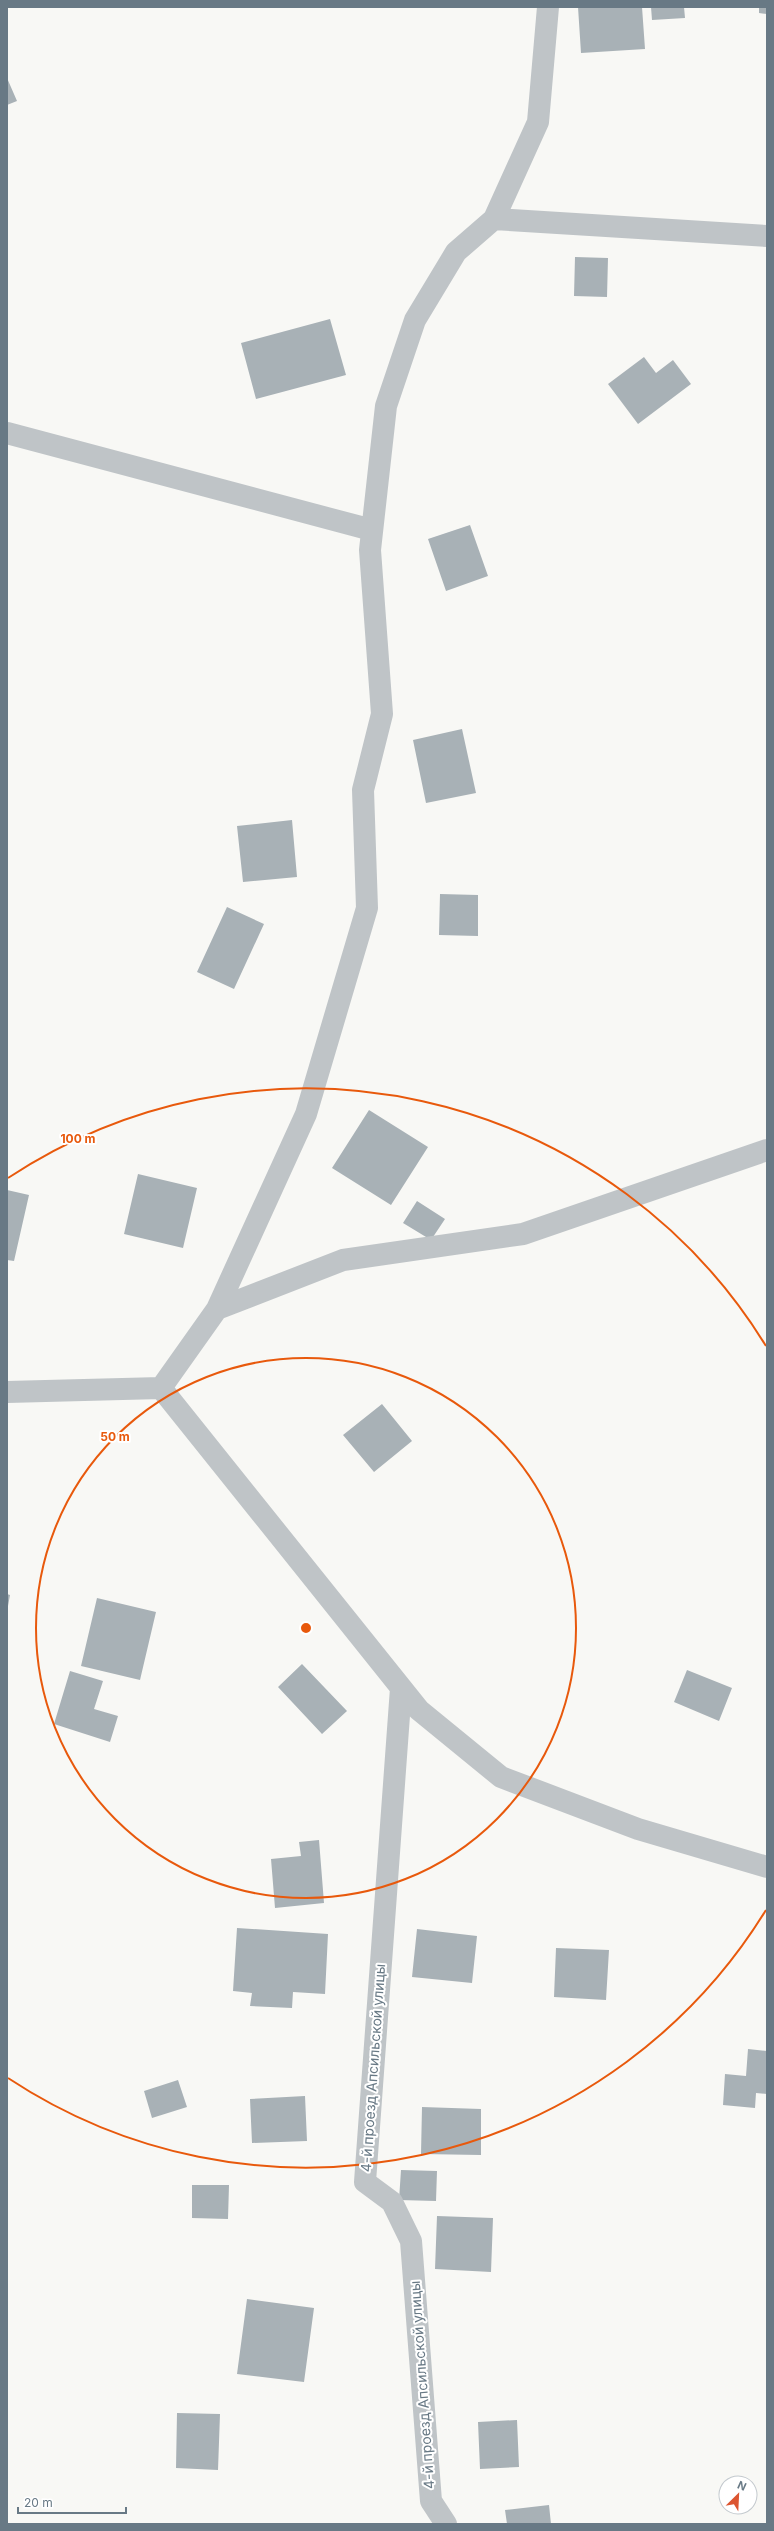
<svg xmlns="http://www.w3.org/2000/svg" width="774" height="2531" viewBox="0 0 774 2531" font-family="Inter,sans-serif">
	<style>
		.building { fill: #a8b1b6 }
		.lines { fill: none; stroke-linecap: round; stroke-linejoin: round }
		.minor { stroke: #bfc4c7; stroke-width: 22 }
		.ring { fill: none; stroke: #e8590c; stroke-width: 2 }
		.labels { text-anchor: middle; stroke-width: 4; stroke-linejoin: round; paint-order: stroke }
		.street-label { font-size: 14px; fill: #687985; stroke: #fff }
		.centre { fill: #e8590c; stroke: #fff; stroke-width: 2 }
		.ring-label { font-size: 12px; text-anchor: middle; font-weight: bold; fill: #e8590c; stroke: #fff; stroke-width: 4; stroke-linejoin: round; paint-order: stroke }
	</style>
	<rect width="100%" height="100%" fill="#f8f8f5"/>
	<path class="building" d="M 578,7 L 642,7 L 645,49 L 581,53 Z
		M 651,7 L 684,7 L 685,18 L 652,20 Z
		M 759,7 L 767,7 L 767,14 L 759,13 Z
		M 7,78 L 17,101 L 7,105 Z
		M 575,257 L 608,258 L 607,297 L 574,296 Z
		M 330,319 L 346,375 L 256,399 L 241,343 Z
		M 644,357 L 656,373 L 673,360 L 691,384 L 638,424 L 608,384 Z
		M 470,525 L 488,576 L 446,591 L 428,539 Z
		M 462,729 L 476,793 L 426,803 L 413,740 Z
		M 292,820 L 297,877 L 243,882 L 237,826 Z
		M 440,894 L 478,895 L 478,936 L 439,935 Z
		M 227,907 L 264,924 L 234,989 L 197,972 Z
		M 369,1110 L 428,1147 L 391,1205 L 332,1168 Z
		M 138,1174 L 197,1188 L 183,1248 L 124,1234 Z
		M 7,1190 L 29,1195 L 14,1261 L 7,1260 Z
		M 417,1201 L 445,1219 L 431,1240 L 403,1223 Z
		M 382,1404 L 412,1441 L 374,1472 L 343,1435 Z
		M 7,1594 L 10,1595 L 8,1606 L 7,1606 Z
		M 97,1598 L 156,1612 L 140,1680 L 81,1666 Z
		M 302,1664 L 347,1711 L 322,1734 L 278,1687 Z
		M 687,1670 L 732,1688 L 719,1721 L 674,1702 Z
		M 70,1671 L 103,1681 L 94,1709 L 118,1716 L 110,1742 L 54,1724 Z
		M 319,1840 L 324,1903 L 275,1908 L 271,1859 L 301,1856 L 299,1842 Z
		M 237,1928 L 328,1934 L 325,1994 L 293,1992 L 292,2008 L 250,2006 L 252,1993 L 233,1991 Z
		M 417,1929 L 477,1936 L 472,1983 L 412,1977 Z
		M 556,1948 L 609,1950 L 606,2000 L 554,1997 Z
		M 748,2049 L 767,2051 L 767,2094 L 756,2093 L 755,2108 L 723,2105 L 725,2074 L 746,2076 Z
		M 178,2080 L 187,2107 L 152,2118 L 144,2091 Z
		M 305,2096 L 307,2141 L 252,2143 L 250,2099 Z
		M 422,2107 L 481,2109 L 481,2155 L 421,2154 Z
		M 401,2170 L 437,2171 L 436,2201 L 399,2200 Z
		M 192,2185 L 229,2185 L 228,2219 L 192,2218 Z
		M 437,2216 L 493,2218 L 491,2272 L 435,2269 Z
		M 247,2299 L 314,2308 L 304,2382 L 237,2374 Z
		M 177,2413 L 220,2414 L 218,2470 L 176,2468 Z
		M 517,2420 L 519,2467 L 480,2469 L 478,2422 Z
		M 549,2505 L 551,2524 L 507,2524 L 505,2510 Z"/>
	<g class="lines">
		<path class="minor" d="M 494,219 L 538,122 L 548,7
			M 7,433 L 372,530
			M 217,1309 L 343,1260 L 523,1234 L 767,1150
			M 161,1388 L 217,1309 L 306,1114 L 367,908 L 363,790 L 382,714 L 370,550 L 386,406 L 415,320 L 456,252 L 494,219 L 767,236
			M 161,1388 L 419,1710 L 501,1777 L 638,1829 L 767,1867
			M 7,1392 L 161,1388
			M 401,1688 L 365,2182 L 392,2202 L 411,2241 L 431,2501 L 446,2524"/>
	</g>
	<g class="ring">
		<circle cx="306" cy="1628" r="270"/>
		<path d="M766 1910A540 540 0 0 1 8 2078M8 1178A540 540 0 0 1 766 1346"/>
	</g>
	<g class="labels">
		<g class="street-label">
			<text transform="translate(373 2068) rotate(-86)" y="5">4-й проезд Апсильской улицы</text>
			<text transform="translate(422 2385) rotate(-94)" y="5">4-й проезд Апсильской улицы</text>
		</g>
	</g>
	<circle cx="306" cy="1628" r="6" class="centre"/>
	<g class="ring-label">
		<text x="78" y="1143">100 m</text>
		<text x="115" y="1441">50 m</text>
	</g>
	<rect width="774" height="2531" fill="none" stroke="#687985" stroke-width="16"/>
	<g transform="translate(738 2495) rotate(24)"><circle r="19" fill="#ffffff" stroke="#c3c9ce"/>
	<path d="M0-3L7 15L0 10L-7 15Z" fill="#dc5531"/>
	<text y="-6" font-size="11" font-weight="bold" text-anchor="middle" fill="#687985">N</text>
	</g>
	<path d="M18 2507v6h108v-6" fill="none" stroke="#687985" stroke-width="2"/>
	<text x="24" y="2507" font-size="12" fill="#687985" stroke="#ffffff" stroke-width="3" paint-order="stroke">20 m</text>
</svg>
